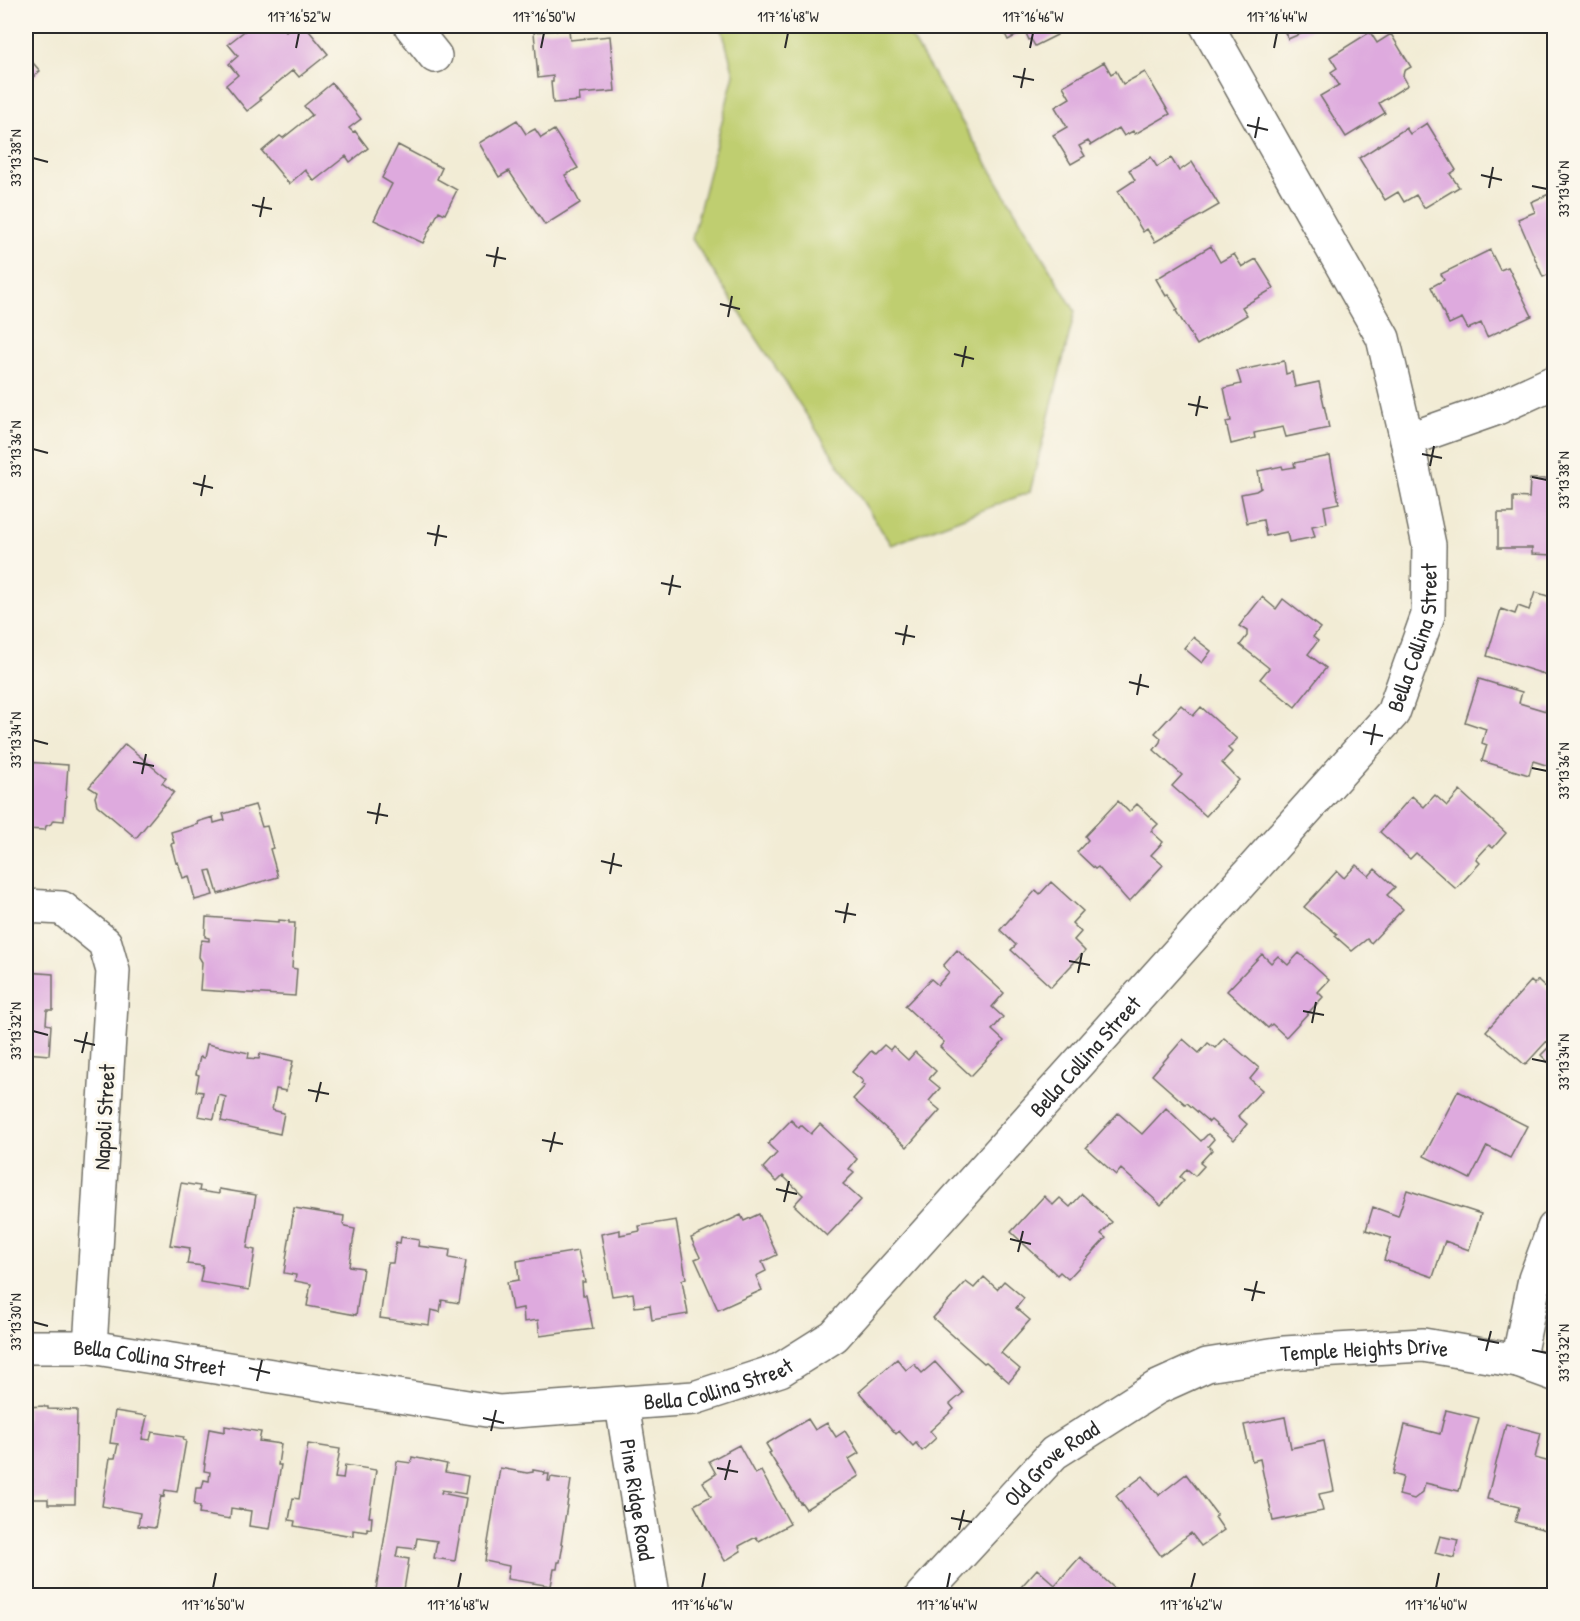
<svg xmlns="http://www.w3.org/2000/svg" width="1580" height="1621" viewBox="0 0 1580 1621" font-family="'Patrick Hand',sans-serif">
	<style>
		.green { fill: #bfce70; stroke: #757c4e; stroke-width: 1.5 }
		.building { fill: #deaade }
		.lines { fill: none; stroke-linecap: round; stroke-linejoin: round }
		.minor-casing { stroke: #716f66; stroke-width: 36 }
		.minor { stroke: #fff; stroke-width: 33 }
		.ticks { fill: none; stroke: #2b2b2b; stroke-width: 2 }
		.labels { text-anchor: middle; stroke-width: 6; stroke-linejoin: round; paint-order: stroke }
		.street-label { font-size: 22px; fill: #2b2b2b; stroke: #fbf7ec }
		.neatline { fill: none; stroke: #2b2b2b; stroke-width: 2 }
		.ticks-label { font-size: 15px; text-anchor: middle; fill: #2b2b2b }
	</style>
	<rect width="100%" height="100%" fill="#fbf7ec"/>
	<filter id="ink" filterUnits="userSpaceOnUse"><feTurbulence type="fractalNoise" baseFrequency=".0167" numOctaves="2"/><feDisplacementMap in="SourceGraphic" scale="12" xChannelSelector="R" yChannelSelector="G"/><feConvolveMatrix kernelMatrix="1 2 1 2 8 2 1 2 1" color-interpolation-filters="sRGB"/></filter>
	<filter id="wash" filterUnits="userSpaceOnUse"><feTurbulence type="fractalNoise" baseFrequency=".008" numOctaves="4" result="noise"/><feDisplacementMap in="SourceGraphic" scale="24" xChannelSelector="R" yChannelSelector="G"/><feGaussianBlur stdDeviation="1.35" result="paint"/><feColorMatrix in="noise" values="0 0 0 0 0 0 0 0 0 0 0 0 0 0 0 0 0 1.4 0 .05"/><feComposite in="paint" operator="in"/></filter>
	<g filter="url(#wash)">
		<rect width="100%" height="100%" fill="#f2ecd5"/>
		<path class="green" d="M 721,26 L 900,26 L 913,40 L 1075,311 L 1030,492 L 891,545 L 692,239 L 734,74 Z"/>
		<g id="blocks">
			<path class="building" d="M 251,26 L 282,26 L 286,31 L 292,26 L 305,26 L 328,54 L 299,77 L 293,70 L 259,98 L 261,100 L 247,111 L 226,85 L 238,75 L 229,64 L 238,56 L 228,44 Z
				M 1001,26 L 1077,26 L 1067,31 L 1066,28 L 1056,32 L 1057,35 L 1035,46 L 1031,39 L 1029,40 L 1025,31 L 1008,40 Z
				M 1282,26 L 1319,26 L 1288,39 Z
				M 569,29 L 570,40 L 610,36 L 615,91 L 579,94 L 580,101 L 553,103 L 551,82 L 553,82 L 553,76 L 538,78 L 534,32 Z
				M 1370,32 L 1377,43 L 1391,34 L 1411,67 L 1404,71 L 1403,76 L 1408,85 L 1379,103 L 1385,113 L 1346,137 L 1320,96 L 1339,85 L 1331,72 L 1337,68 L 1330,57 Z
				M 26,55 L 40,71 L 26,83 Z
				M 1104,62 L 1111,74 L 1116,71 L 1123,84 L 1145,72 L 1170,114 L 1135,134 L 1133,131 L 1124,136 L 1119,128 L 1091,145 L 1088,141 L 1079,146 L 1085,156 L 1071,164 L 1053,135 L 1067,127 L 1055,107 L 1070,98 L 1063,86 Z
				M 332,83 L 361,119 L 349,128 L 353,132 L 355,131 L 368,148 L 350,162 L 346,156 L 314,181 L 305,170 L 289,184 L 262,151 L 280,136 L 283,138 L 312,115 L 304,106 Z
				M 517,120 L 526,134 L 535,129 L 541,138 L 554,130 L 578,168 L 565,175 L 580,203 L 545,225 L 509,171 L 499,177 L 479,143 Z
				M 1427,123 L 1456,170 L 1450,174 L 1459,187 L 1424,208 L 1416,195 L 1404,202 L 1398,192 L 1385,200 L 1359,158 L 1406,128 L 1410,134 Z
				M 398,145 L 442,168 L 437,179 L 457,190 L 445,214 L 439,211 L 423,243 L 374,220 L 392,184 L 382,178 Z
				M 1151,157 L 1157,167 L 1171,158 L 1179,171 L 1192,162 L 1219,205 L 1155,242 L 1147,229 L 1143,232 L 1118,191 L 1135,180 L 1129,170 Z
				M 1549,194 L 1554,202 L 1554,272 L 1543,277 L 1518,219 L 1535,212 L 1531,202 Z
				M 1211,246 L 1220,262 L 1234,254 L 1242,267 L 1256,259 L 1274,288 L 1242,307 L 1247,315 L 1197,345 L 1176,311 L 1178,310 L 1169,295 L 1166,296 L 1156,279 Z
				M 1490,250 L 1500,270 L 1508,267 L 1532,316 L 1487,337 L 1481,323 L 1468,329 L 1462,318 L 1449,324 L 1431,287 L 1444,280 L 1441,274 Z
				M 1284,361 L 1286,374 L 1292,372 L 1295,387 L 1319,382 L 1329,428 L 1286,437 L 1283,427 L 1254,433 L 1255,438 L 1231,444 L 1226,422 L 1231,421 L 1224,388 L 1241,384 L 1237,371 Z
				M 1330,456 L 1339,503 L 1324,506 L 1327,523 L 1312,526 L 1315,537 L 1289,542 L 1287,532 L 1266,536 L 1263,520 L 1247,523 L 1241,494 L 1256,491 L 1261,488 L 1258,471 L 1282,466 L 1283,469 L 1295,467 L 1294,463 Z
				M 1530,479 L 1554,479 L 1554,555 L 1532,554 L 1532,548 L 1498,548 L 1498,513 L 1513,513 L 1513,497 L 1529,498 Z
				M 1535,592 L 1554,598 L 1554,674 L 1548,672 L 1547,675 L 1487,656 L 1501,609 L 1515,614 L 1518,606 L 1529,610 Z
				M 1262,597 L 1276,609 L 1283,599 L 1320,628 L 1313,637 L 1318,641 L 1308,654 L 1326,668 L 1295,707 L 1260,679 L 1269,668 L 1240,645 L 1247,636 L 1247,631 L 1239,626 Z
				M 1193,637 L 1211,651 L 1202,663 L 1184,648 Z
				M 1479,679 L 1522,692 L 1519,703 L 1546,711 L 1547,707 L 1554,709 L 1554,746 L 1549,766 L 1533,761 L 1529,775 L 1482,761 L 1487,745 L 1482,743 L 1486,729 L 1465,722 Z
				M 1181,705 L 1193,716 L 1201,707 L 1237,739 L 1228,748 L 1232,752 L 1222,763 L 1239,780 L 1206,816 L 1172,786 L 1182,775 L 1154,750 L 1160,742 L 1161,738 L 1155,733 Z
				M 125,744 L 166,778 L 162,783 L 174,792 L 136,838 L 97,805 L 95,797 L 97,792 L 89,787 Z
				M 26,762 L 68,765 L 64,821 L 53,820 L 51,824 L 46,826 L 45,830 L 26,829 Z
				M 1460,791 L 1506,833 L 1493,848 L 1489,845 L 1476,859 L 1480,863 L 1456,889 L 1416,853 L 1410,859 L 1380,832 L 1412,796 L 1424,807 L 1435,795 L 1447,806 Z
				M 1118,801 L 1129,812 L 1137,804 L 1158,824 L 1151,831 L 1163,842 L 1151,855 L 1163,865 L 1129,902 L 1098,867 L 1095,869 L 1077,852 L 1088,840 L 1085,836 Z
				M 255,805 L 262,827 L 267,826 L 273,848 L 270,849 L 278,877 L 218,894 L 211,870 L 206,871 L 213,895 L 195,900 L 189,876 L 183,878 L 178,862 L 176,863 L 171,844 L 174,843 L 171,832 L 198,824 L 197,822 L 213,817 L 214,823 L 225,820 L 223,814 Z
				M 1356,865 L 1369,876 L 1375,869 L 1395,887 L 1387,895 L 1403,909 L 1371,943 L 1367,939 L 1352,951 L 1335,936 L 1337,934 L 1304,907 L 1337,871 L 1344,878 Z
				M 1051,882 L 1083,911 L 1072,923 L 1081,932 L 1074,940 L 1085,951 L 1051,987 L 1011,950 L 1016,945 L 1000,930 L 1036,890 L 1040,894 Z
				M 206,917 L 279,922 L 279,920 L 289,921 L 289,923 L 295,923 L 292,968 L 297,969 L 295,996 L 200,990 L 202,962 L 199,957 L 200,945 L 202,940 L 209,941 L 209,938 L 205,937 Z
				M 957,950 L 1004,993 L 992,1007 L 1003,1017 L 992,1030 L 1004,1041 L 971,1076 L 940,1047 L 944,1042 L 905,1006 L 931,979 L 938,985 L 949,972 L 943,966 Z
				M 1299,953 L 1329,980 L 1318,992 L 1323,997 L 1286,1037 L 1272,1024 L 1268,1028 L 1227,991 L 1262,954 L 1271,963 L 1278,956 L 1288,965 Z
				M 26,972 L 53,974 L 53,1010 L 47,1010 L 46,1024 L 51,1025 L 49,1055 L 26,1053 Z
				M 1538,980 L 1552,993 L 1548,997 L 1554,1003 L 1554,1068 L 1541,1055 L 1551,1045 L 1547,1041 L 1525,1065 L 1486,1031 L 1531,981 L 1534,984 Z
				M 1224,1038 L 1259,1068 L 1250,1079 L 1262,1090 L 1238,1116 L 1247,1124 L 1234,1140 L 1211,1120 L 1209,1122 L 1187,1103 L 1185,1104 L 1152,1075 L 1183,1039 L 1199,1053 L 1208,1043 L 1215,1048 Z
				M 207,1044 L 249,1053 L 248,1058 L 259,1059 L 260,1054 L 293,1061 L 286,1091 L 276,1089 L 272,1110 L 284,1113 L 280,1134 L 221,1121 L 226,1097 L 219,1095 L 214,1119 L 198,1116 L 203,1092 L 196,1091 L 199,1075 L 196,1074 L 200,1057 L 204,1058 Z
				M 884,1045 L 890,1050 L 893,1046 L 908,1060 L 915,1052 L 936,1071 L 929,1079 L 940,1088 L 929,1101 L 940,1110 L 907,1147 L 853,1099 L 865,1086 L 861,1084 L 863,1081 L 852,1072 L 871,1051 L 875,1054 Z
				M 1458,1091 L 1527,1126 L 1510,1158 L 1487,1146 L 1470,1179 L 1424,1156 Z
				M 1166,1108 L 1201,1141 L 1208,1134 L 1214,1139 L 1208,1146 L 1212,1150 L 1200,1163 L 1204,1166 L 1195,1176 L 1187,1169 L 1180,1177 L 1184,1180 L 1161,1205 L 1121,1169 L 1116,1175 L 1086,1148 L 1118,1113 L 1142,1134 Z
				M 791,1120 L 799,1128 L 801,1125 L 811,1134 L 820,1124 L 857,1159 L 849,1169 L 854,1173 L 843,1184 L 861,1200 L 827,1236 L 794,1205 L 803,1195 L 783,1176 L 777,1182 L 763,1168 L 777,1153 L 768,1144 Z
				M 181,1183 L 200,1186 L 199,1191 L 219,1194 L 219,1189 L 256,1195 L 247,1248 L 255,1250 L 249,1290 L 200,1282 L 203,1266 L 187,1264 L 190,1248 L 170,1245 Z
				M 1407,1190 L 1481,1214 L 1469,1250 L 1445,1241 L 1433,1277 L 1384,1260 L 1391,1238 L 1366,1230 L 1373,1207 L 1398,1216 Z
				M 1082,1194 L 1112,1222 L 1101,1234 L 1106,1238 L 1068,1279 L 1060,1272 L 1057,1275 L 1011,1232 L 1044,1196 L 1053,1205 L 1060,1198 L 1070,1207 Z
				M 294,1208 L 344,1216 L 343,1224 L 345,1227 L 355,1229 L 349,1266 L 363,1268 L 356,1315 L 307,1306 L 311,1284 L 295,1281 L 296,1275 L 284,1273 Z
				M 759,1214 L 777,1255 L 762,1262 L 766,1271 L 756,1276 L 762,1290 L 718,1310 L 695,1259 L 700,1257 L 691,1238 L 741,1215 L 744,1221 Z
				M 676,1220 L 686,1278 L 682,1280 L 688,1314 L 652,1320 L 650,1305 L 635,1307 L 633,1293 L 612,1296 L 601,1234 L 620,1230 L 620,1235 L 640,1231 L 639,1226 Z
				M 401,1237 L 419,1240 L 418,1246 L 450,1250 L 449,1258 L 466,1261 L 459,1303 L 442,1300 L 440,1312 L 431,1310 L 429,1325 L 380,1318 L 388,1263 L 393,1263 L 396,1242 L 400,1243 Z
				M 578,1251 L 585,1282 L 582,1282 L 583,1295 L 586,1295 L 593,1329 L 540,1336 L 538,1320 L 524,1322 L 523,1308 L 512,1310 L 507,1282 L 519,1280 L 517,1261 Z
				M 984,1277 L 997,1289 L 1004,1281 L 1024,1298 L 1016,1308 L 1030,1320 L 1001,1353 L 1020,1369 L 1009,1382 L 986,1362 L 984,1363 L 933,1318 L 966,1282 L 974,1288 Z
				M 897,1359 L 906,1370 L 914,1364 L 922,1373 L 935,1362 L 963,1393 L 950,1404 L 954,1409 L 930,1431 L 936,1438 L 922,1451 L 916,1443 L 913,1446 L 899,1431 L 896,1434 L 859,1392 Z
				M 44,1406 L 44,1407 L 48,1407 L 48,1409 L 77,1410 L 75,1504 L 48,1504 L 48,1499 L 26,1499 L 26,1407 Z
				M 1446,1410 L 1479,1418 L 1459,1491 L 1425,1483 L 1423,1492 L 1414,1499 L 1399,1495 L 1403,1477 L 1393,1474 L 1405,1425 L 1440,1434 Z
				M 115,1411 L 147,1416 L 142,1439 L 150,1440 L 152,1432 L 184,1437 L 183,1440 L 186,1441 L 177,1492 L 165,1490 L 164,1497 L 161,1496 L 155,1528 L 138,1526 L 140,1513 L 102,1506 L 110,1458 L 115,1458 L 118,1444 L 110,1443 Z
				M 1285,1417 L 1291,1448 L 1324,1441 L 1334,1491 L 1319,1494 L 1323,1511 L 1273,1521 L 1260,1459 L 1252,1461 L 1244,1425 Z
				M 808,1419 L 815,1430 L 827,1423 L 836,1437 L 845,1431 L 859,1453 L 849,1459 L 859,1476 L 806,1509 L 801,1502 L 800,1503 L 769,1453 L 771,1452 L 766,1444 Z
				M 1506,1424 L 1541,1433 L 1535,1458 L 1554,1463 L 1554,1532 L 1515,1522 L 1519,1507 L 1487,1499 Z
				M 225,1426 L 261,1432 L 259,1441 L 281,1444 L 278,1465 L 281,1465 L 270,1529 L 249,1526 L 251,1511 L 231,1508 L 230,1519 L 199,1514 L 200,1506 L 194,1505 L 196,1488 L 202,1488 L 204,1480 L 209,1481 L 210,1472 L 204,1471 L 205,1464 L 204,1464 L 209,1429 L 225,1432 Z
				M 308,1444 L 340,1449 L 335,1478 L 343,1479 L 345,1465 L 376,1470 L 369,1517 L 372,1517 L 371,1529 L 367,1528 L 367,1532 L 353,1530 L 353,1536 L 294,1526 L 295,1521 L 289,1520 L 293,1498 L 299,1499 Z
				M 739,1445 L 755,1474 L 761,1471 L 790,1524 L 759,1541 L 756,1537 L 739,1546 L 741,1551 L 725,1561 L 694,1505 L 711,1496 L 703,1482 L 716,1474 L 709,1461 Z
				M 412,1457 L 447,1464 L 445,1472 L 468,1476 L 465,1494 L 442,1490 L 441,1493 L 466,1498 L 455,1561 L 434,1558 L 437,1541 L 417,1538 L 415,1549 L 398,1547 L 396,1557 L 409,1559 L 403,1596 L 375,1596 L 397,1461 L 411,1463 Z
				M 500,1468 L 527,1473 L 533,1472 L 533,1470 L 545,1472 L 544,1474 L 549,1474 L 548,1481 L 550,1481 L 551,1477 L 571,1480 L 561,1544 L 563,1544 L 560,1562 L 558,1562 L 557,1569 L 554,1569 L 551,1586 L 507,1579 L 509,1566 L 485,1561 Z
				M 1186,1474 L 1217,1515 L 1215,1517 L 1224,1530 L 1201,1546 L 1191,1533 L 1161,1556 L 1116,1496 L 1143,1476 L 1159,1495 Z
				M 1440,1536 L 1458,1540 L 1454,1558 L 1435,1553 Z
				M 1080,1557 L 1123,1596 L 1013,1596 L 1037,1569 L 1055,1585 Z"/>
		</g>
	</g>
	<g filter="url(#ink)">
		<use href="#blocks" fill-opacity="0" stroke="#716f66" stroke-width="1.5"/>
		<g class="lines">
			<g class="minor-casing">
				<g id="minor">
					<path d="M 411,26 L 435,56"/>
					<path d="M 1407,440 L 1495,409 L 1554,382"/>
					<path d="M 26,906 L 62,908 L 105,943 L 113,971 L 90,1347"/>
					<path id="s1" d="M 26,1347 L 90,1347 L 499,1412 L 694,1398 L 780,1370 L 834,1336 L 1393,713 L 1428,615 L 1429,545 L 1407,440 L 1383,338 L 1207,26"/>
					<path d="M 1518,1361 L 1535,1279 L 1554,1228"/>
					<path id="s2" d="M 622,1405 L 653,1596"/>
					<path id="s3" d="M 922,1596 L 1054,1453 L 1156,1388 L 1207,1365 L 1284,1353 L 1423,1345 L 1518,1361 L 1554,1374"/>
				</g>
			</g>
			<use href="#minor" class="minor"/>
		</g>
	</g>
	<path class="ticks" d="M 296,48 L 299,33M 541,48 L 544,33M 785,48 L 788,33M 1030,48 L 1033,33M 1274,48 L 1277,33M 1013,76 L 1034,80M 1021,88 L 1025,68M 1247,125 L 1268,130M 1255,138 L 1259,117M 33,158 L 48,162M 1481,175 L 1502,180M 1532,186 L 1547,189M 1489,188 L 1493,167M 252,205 L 272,209M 260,217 L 264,197M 486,255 L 506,259M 494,267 L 498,247M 720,304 L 740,309M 728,317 L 732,296M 954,354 L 974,359M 962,367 L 966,346M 1188,404 L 1208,408M 1196,416 L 1200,396M 33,449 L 48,453M 1422,454 L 1442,458M 1430,466 L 1434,446M 1532,477 L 1547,480M 193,483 L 213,488M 201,496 L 205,475M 427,533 L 447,537M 435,546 L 439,525M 661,583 L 681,587M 669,595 L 673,575M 895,633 L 915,637M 903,645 L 907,625M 1129,682 L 1149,687M 1137,695 L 1141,674M 1363,732 L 1383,736M 33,740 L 48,744M 1371,745 L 1375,724M 133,762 L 154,766M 1532,768 L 1547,771M 142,774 L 146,754M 367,812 L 388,816M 376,824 L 380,803M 601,861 L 622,866M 610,874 L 614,853M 835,911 L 856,915M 844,923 L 848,903M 1069,961 L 1090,965M 1078,973 L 1082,953M 1303,1011 L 1324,1015M 1312,1023 L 1316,1002M 33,1031 L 48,1035M 74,1040 L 95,1045M 82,1053 L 87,1032M 1532,1059 L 1547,1062M 308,1090 L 329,1094M 316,1102 L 321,1082M 542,1140 L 563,1144M 550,1152 L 555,1132M 776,1189 L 797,1194M 784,1202 L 789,1181M 1010,1239 L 1031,1244M 1018,1252 L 1023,1231M 1244,1289 L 1265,1293M 1252,1301 L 1257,1281M 33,1322 L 48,1326M 1478,1339 L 1499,1343M 1532,1350 L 1547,1353M 1486,1351 L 1491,1331M 249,1368 L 270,1373M 257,1381 L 262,1360M 483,1418 L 504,1423M 491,1431 L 496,1410M 717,1468 L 738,1472M 725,1480 L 730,1460M 951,1518 L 972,1522M 959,1530 L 964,1510M 213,1588 L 216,1573M 458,1588 L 461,1573M 702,1588 L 705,1573M 947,1588 L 950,1573M 1191,1588 L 1195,1573M 1436,1588 L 1439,1573"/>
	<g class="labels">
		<g class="street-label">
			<text dy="8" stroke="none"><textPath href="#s1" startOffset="1744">Bella Collina Street</textPath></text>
			<text dy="8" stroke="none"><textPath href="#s1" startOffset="1204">Bella Collina Street</textPath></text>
			<text transform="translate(104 1117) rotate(-87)" y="8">Napoli Street</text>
			<text dy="8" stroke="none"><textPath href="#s3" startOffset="530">Temple Heights Drive</textPath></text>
			<text dy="8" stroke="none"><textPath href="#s1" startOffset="124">Bella Collina Street</textPath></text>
			<text dy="8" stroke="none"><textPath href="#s1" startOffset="700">Bella Collina Street</textPath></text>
			<text dy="8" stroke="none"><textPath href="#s3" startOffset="186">Old Grove Road</textPath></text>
			<text dy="8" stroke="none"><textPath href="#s2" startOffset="96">Pine Ridge Road</textPath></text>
		</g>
	</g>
	<rect width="1580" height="1621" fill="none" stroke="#fbf7ec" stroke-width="66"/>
	<rect x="33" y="33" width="1514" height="1555" class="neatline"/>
	<g class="ticks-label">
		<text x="299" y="22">117°16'52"W</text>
		<text x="544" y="22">117°16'50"W</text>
		<text x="788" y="22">117°16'48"W</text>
		<text x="1033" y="22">117°16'46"W</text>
		<text x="1277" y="22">117°16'44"W</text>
		<text transform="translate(16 158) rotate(-90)" y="5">33°13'38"N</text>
		<text transform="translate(1564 189) rotate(-90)" y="5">33°13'40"N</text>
		<text transform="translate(16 449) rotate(-90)" y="5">33°13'36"N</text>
		<text transform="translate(1564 480) rotate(-90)" y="5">33°13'38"N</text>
		<text transform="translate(16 740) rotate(-90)" y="5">33°13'34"N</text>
		<text transform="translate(1564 771) rotate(-90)" y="5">33°13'36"N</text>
		<text transform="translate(16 1031) rotate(-90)" y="5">33°13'32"N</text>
		<text transform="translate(1564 1062) rotate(-90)" y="5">33°13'34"N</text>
		<text transform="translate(16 1322) rotate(-90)" y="5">33°13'30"N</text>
		<text transform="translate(1564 1353) rotate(-90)" y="5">33°13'32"N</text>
		<text x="213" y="1610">117°16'50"W</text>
		<text x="458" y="1610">117°16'48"W</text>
		<text x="702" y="1610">117°16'46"W</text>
		<text x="947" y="1610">117°16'44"W</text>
		<text x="1191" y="1610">117°16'42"W</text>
		<text x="1436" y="1610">117°16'40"W</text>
	</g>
</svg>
